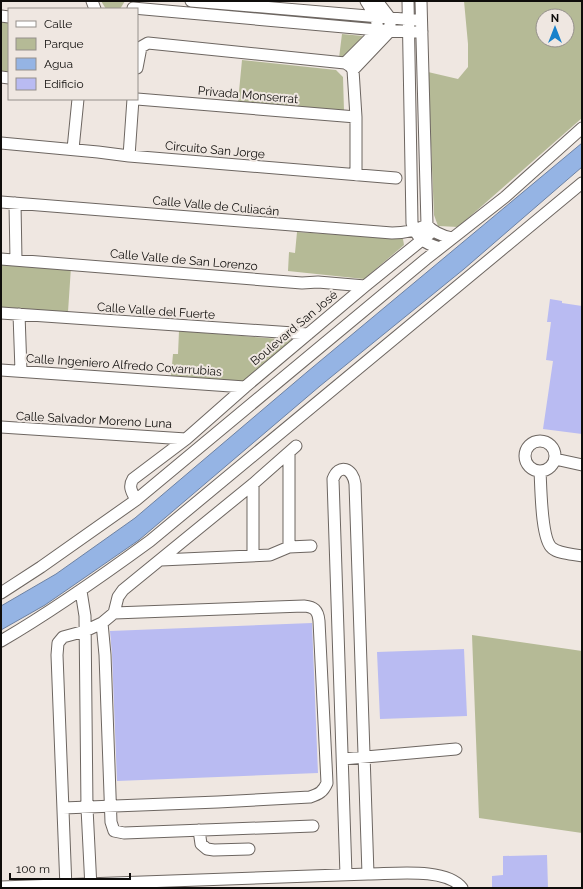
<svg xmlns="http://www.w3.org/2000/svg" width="583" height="889" viewBox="0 0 583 889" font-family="Raleway,sans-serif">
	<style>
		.green { fill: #b5ba96; fill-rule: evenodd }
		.water { fill: #95b4e4; stroke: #6d82a3 }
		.building { fill: #b9bbf2 }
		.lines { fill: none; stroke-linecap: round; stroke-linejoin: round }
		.minor-casing { stroke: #6d6661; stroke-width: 13 }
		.minor { stroke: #fff; stroke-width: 11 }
		.labels { text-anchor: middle; stroke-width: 4; stroke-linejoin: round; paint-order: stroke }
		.street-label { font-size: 12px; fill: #0f0d0b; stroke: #efe7e1 }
	</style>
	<rect width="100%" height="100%" fill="#efe7e1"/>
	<path class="green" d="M 101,1 L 125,1 L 120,9 L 106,9 Z
		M 464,1 L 582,1 L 582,118 L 458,227 L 438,226 L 434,215 L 428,72 L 458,79 L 468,67 L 468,44 ZM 543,16 L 567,16 L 567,40 L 543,40 Z
		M 1,21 L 9,21 L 9,72 L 1,71 Z
		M 342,34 L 363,36 L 344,57 L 339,58 Z
		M 242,60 L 336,70 L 343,77 L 344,111 L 238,102 Z
		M 297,232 L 403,239 L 404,245 L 364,279 L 288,271 L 289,252 L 295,253 Z
		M 1,262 L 71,267 L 68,312 L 1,307 Z
		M 179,331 L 293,340 L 245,382 L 171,376 L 173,354 L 178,354 Z
		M 472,635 L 582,651 L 582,833 L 479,818 Z"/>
	<path class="water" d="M 582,143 L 582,167 L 464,269 L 320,386 L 139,540 L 45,605 L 1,630 L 1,606 L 56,574 L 135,518 L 307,372 Z"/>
	<path class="building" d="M 550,299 L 562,301 L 562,303 L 582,306 L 582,434 L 543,429 L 553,361 L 546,360 L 551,322 L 547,322 Z
		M 312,623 L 318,773 L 117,781 L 112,655 L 110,631 Z
		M 464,649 L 467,716 L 380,719 L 377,652 Z
		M 547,855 L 548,888 L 492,888 L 492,876 L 503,875 L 503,856 Z"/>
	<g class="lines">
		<g class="minor-casing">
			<path id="minor" d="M 92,1 L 95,9
				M 191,1 L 415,20
				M 408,1 L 412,223 C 417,239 424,243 440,248
				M 421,1 L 427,225 C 434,233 442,236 452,238
				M 133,8 L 378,30 L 422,32
				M 1,16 L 9,17
				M 345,63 L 378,30 L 376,17 L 366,1
				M 137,68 L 141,47 L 148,43 L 345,63 L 350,66 L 353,70 L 356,117 L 356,175
				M 353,70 L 390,31 L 390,18 L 377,1
				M 1,77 L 9,78
				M 137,99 L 356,117
				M 1,143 L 98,152 L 129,156 L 396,178
				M 73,149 L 78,99
				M 129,156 L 133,99
				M 1,202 L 392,233 C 406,233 415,231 427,225
				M 15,203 L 16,260
				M 1,259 L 302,283 L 318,282 L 365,286
				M 1,313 L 308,334
				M 19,314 L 21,371
				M 1,370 L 245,387
				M 1,427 L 186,439
				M525 456a15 15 0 1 1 30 0a15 15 0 1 1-30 0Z
				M 289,453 L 289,547
				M 555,459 L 582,465
				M 540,471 C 541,487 541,539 552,548 C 559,554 573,554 582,556
				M 253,484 L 253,556
				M 136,500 C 132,492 128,487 133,479 L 186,439 L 245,387 L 365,286 L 433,231
				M 161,560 L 270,555 L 289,547 L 311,546
				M 81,591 L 85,616 L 87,808 L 91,888
				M 1,593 L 41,567 L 136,500 L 426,259 L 505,197 L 582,128
				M 102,623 L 105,655 L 111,822 L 114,831 L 124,833 L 313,826
				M 1,641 C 53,611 102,576 150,541 L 582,183
				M 343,759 L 456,749
				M 63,808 L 218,802 L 310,797 C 319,794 323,792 327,783 L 319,621 C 318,610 314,607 304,606 L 114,613
				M 199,830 L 201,844 L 207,849 L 214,850 L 249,849
				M 346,875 L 333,479 C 339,463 353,468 355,484 L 368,874
				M 1,887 L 368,874 C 393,874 446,867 462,888
				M 66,888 L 57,655 L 58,643 L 63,637 L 85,631 L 102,623 L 114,613 L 118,597 L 123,590 L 253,484 L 296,446"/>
		</g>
		<use href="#minor" class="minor"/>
	</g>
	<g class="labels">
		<g class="street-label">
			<text transform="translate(248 95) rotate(5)" y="4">Privada Monserrat</text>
			<text transform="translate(215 150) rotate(5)" y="4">Circuito San Jorge</text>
			<text transform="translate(216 206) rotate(5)" y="4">Calle Valle de Culiacán</text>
			<text transform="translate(184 260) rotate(5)" y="4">Calle Valle de San Lorenzo</text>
			<text transform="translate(156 311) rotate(4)" y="4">Calle Valle del Fuerte</text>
			<text transform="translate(294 328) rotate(-40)" y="4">Boulevard San José</text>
			<text transform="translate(124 365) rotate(4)" y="4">Calle Ingeniero Alfredo Covarrubias</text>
			<text transform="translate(94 420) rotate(3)" y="4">Calle Salvador Moreno Luna</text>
		</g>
	</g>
	<rect width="583" height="889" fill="none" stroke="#0f0d0b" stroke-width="4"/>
	<rect x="8" y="8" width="130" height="92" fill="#efe7e1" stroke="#95908b"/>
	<rect x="16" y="21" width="20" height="6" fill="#ffffff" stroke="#95908b"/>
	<text x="44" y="28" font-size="12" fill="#0f0d0b">Calle</text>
	<rect x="16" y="38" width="20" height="12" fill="#b5ba96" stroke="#95908b"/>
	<text x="44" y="48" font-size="12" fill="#0f0d0b">Parque</text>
	<rect x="16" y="58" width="20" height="12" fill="#95b4e4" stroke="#95908b"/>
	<text x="44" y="68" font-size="12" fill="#0f0d0b">Agua</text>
	<rect x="16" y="78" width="20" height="12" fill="#b9bbf2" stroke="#95908b"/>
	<text x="44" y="88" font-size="12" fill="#0f0d0b">Edificio</text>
	<g transform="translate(555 28)"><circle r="19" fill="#efe7e1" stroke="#95908b"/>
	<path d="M0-3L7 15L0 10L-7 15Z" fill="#1681cb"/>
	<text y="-6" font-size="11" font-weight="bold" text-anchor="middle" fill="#0f0d0b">N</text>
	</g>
	<path d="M10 873v6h120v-6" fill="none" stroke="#0f0d0b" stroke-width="2"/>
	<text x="16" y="873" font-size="12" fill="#0f0d0b" stroke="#efe7e1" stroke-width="3" paint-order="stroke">100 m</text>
</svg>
